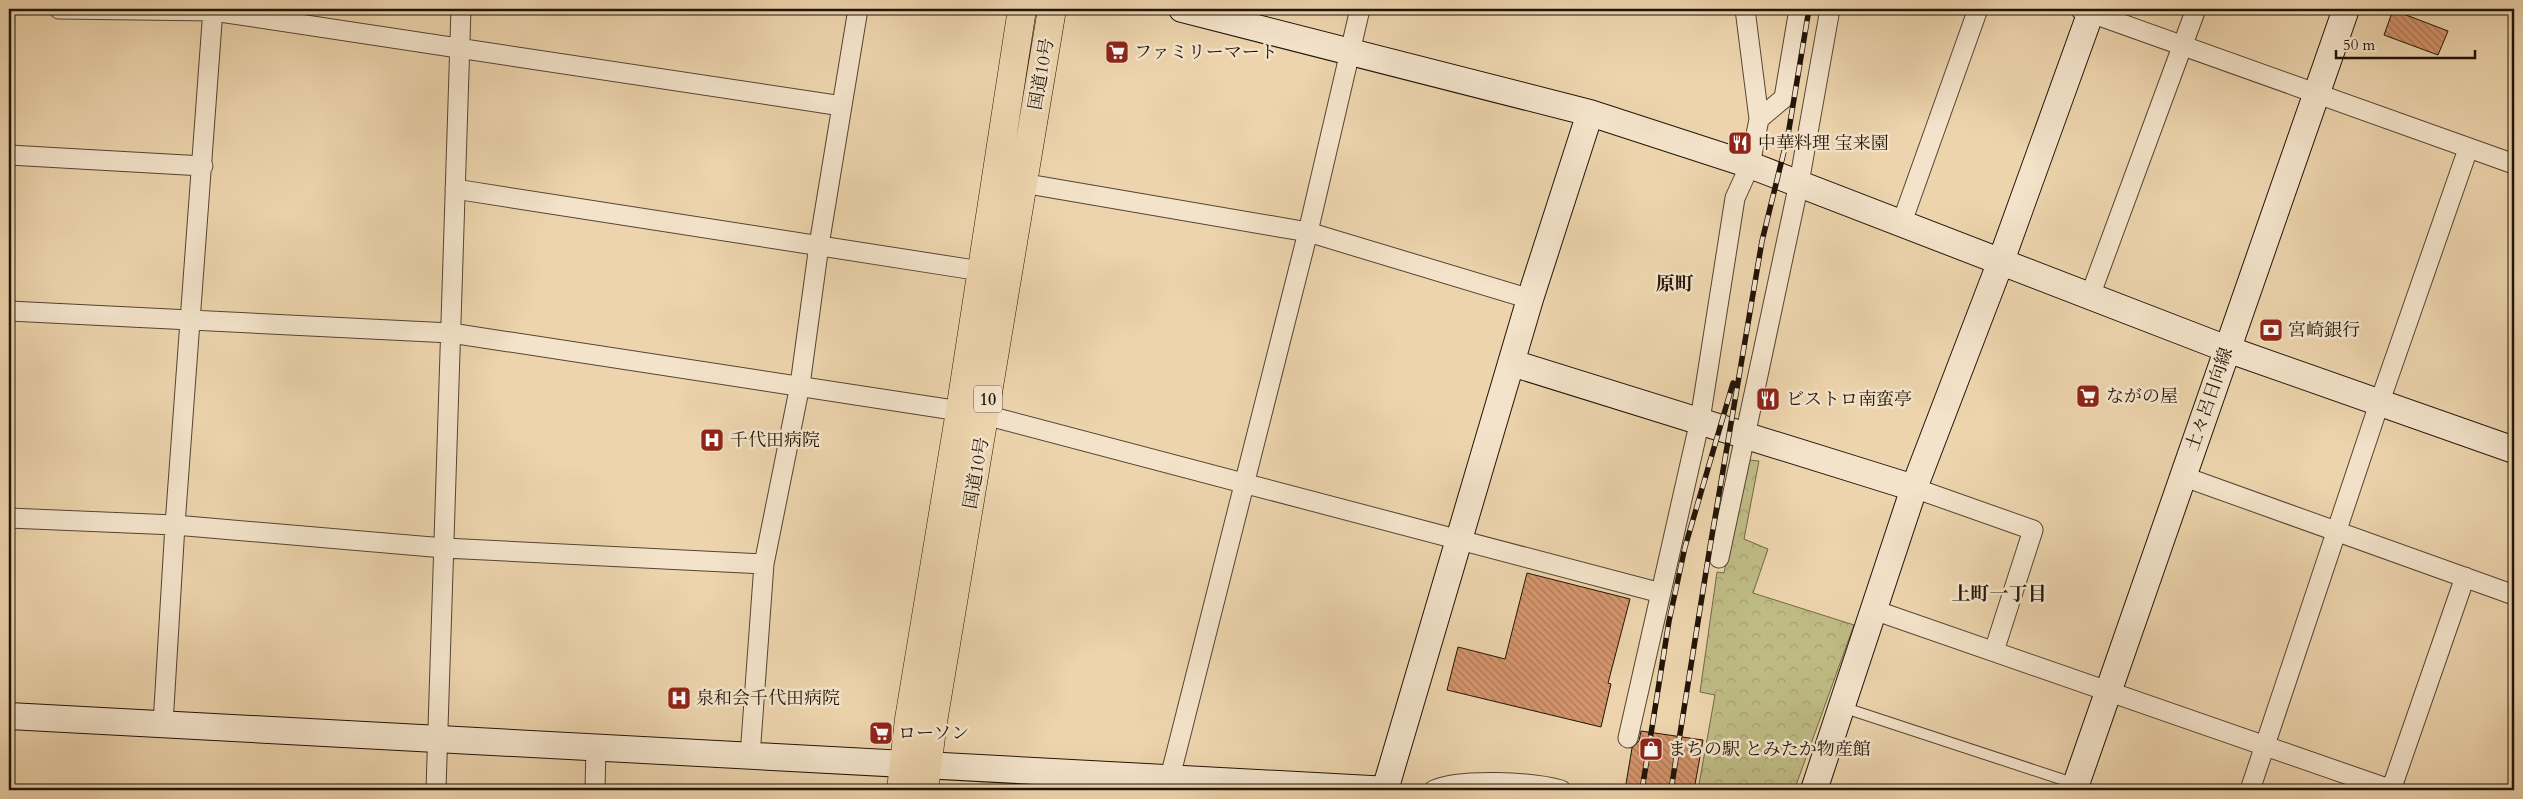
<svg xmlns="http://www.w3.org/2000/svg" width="2523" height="799" viewBox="0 0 2523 799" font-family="Cardo,'Noto Serif JP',serif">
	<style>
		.park { fill: url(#park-crowns); stroke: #706846 }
		.building { fill: url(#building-back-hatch); stroke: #221408 }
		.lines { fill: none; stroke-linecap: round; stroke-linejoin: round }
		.lane-casing { stroke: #554431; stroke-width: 12 }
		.street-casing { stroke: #554431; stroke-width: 21 }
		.secondary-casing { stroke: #221408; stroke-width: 28 }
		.highway-casing { stroke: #221408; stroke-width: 29 }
		.lane { stroke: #f3e3ca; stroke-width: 10 }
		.street { stroke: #f3e3ca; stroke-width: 19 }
		.secondary { stroke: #f3e3ca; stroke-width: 26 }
		.highway { stroke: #edd4ad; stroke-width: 28 }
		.rail-casing { stroke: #221408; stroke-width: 5.5 }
		.rail { stroke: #f3e3ca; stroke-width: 4; stroke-dasharray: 11; stroke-linecap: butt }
		.labels { text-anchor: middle; stroke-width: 5; stroke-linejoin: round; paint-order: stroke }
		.shield { fill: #f3e3ca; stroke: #615242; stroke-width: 1 }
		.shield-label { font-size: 16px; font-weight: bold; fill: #221408 }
		.poi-label { font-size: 18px; fill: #221408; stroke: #f3e3ca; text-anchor: start }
		.street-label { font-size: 18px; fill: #221408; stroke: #f3e3ca }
		.neighbourhood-label { font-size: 19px; font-weight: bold; fill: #221408; stroke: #f3e3ca }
	</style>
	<defs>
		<pattern id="park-crowns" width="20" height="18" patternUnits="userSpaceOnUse" patternTransform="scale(1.25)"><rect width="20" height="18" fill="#bfbb85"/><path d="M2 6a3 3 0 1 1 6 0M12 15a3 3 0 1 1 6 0" fill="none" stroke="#a4a071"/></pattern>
		<pattern id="building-back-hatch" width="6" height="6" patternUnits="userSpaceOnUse" patternTransform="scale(1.25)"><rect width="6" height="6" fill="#d5956c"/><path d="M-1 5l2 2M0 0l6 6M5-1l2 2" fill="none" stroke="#ac7857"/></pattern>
	</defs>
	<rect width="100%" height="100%" fill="#edd4ad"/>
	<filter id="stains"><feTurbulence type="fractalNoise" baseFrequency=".004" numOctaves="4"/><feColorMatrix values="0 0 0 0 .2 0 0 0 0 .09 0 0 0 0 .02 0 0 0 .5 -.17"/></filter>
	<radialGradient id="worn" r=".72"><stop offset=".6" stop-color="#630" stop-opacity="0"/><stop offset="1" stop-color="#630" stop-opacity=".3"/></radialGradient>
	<path class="park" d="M 1749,460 L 1759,461 L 1744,539 L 1768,549 L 1753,593 L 1854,625 L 1795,788 L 1788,790 L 1698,790 L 1715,695 L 1700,692 L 1717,572 L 1724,573 Z"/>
	<path class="building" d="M 2393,10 L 2448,31 L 2438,55 L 2384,35 Z
		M 1527,573 L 1630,599 L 1608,683 L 1611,684 L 1601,727 L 1447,690 L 1458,647 L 1505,659 Z
		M 1641,731 L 1703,740 L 1694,790 L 1625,790 L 1632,748 L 1639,741 Z"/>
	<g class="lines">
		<g class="lane-casing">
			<path id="lane" d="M 1842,707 L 2076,784"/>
		</g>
		<g class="street-casing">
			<path id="street" d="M 59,9 L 213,11 L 842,106
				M 2080,9 L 2514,164
				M 1759,119 L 1784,98 L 1799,9
				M 9,155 L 203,166
				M 1022,183 L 1308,232 L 1530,299
				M 455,189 L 981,271
				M 1902,222 L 1978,9
				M 2090,296 L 2196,9
				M 9,311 L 451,333 L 960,411 L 985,415 C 1210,475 1436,532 1661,593
				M 2182,476 L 2514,595
				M 1914,488 L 2033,530 L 1994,651
				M 9,518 L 175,525 L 444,548 L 764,564
				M 1719,558 L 1799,183 L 1830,9
				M 1874,610 L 2392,790
				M 163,724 L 175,525 L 213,9
				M 1628,738 L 1700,420 L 1735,198 L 1750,165 L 1759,119 L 1745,9
				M 750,756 L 764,564 L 800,385 L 819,245 L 858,9
				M 1167,789 L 1308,232 L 1360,9
				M 436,790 L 461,9
				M 595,790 L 596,747
				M 1434,790 C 1461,778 1533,782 1561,790
				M 2250,790 L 2379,404 L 2468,149
				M 2391,790 L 2465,577"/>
		</g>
		<g class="secondary-casing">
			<path id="secondary" d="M 1182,9 L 1590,113 L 1750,165 L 2227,349 L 2514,450
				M 1512,363 L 1914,488
				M 9,716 L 1389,790
				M 1385,790 L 1530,299 L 1590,113
				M 1814,790 L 1914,488 L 2001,261 L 2092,9
				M 2074,790 L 2346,9"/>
		</g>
		<g class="highway-casing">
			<path id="highway" d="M 901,790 L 909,719 L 960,411 L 1022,9
				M 924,790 L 933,722 L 1052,9"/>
		</g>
		<use href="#lane" class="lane"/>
		<use href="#street" class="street"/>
		<use href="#secondary" class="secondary"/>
		<use href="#highway" class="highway"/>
		<g class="rail-casing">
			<path id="rail" d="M 1642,790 L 1669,621 L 1685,547 L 1733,383
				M 1671,790 L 1709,553 L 1762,241 L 1788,135 L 1809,9"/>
		</g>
		<use href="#rail" class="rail"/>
	</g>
	<defs>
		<g id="supermarket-square" transform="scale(1.25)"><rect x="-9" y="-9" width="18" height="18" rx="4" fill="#8f2418" stroke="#f3e3ca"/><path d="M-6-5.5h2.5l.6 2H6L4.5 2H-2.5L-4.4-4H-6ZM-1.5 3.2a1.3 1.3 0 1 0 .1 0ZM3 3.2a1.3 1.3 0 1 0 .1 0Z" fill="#fff"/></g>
		<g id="restaurant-square" transform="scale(1.25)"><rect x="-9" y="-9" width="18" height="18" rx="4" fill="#8f2418" stroke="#f3e3ca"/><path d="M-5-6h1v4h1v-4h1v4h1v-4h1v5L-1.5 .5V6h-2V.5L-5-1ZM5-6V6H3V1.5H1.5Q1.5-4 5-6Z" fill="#fff"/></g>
		<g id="bank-square" transform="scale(1.25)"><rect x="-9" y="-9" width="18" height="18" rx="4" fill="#8f2418" stroke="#f3e3ca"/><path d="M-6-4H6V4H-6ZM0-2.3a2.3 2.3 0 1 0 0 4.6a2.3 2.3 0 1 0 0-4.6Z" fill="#fff"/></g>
		<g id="hospital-square" transform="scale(1.25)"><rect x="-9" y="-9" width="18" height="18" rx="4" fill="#8f2418" stroke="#f3e3ca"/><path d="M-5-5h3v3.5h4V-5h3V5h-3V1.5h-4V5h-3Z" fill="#fff"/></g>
		<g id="shop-square" transform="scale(1.25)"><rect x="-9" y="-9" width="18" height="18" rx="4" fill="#8f2418" stroke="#f3e3ca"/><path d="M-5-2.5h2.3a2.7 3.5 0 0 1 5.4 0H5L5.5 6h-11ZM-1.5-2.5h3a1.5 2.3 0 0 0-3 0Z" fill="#fff"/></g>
	</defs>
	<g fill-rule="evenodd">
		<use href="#supermarket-square" x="1117" y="52"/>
		<use href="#restaurant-square" x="1740" y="143"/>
		<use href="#bank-square" x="2271" y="330"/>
		<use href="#supermarket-square" x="2088" y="396"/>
		<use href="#restaurant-square" x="1768" y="399"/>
		<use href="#hospital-square" x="712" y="440"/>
		<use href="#hospital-square" x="679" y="698"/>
		<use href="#supermarket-square" x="881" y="733"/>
		<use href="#shop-square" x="1651" y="749"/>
	</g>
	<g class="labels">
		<rect class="shield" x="974" y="385.5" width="28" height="27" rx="4"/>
		<g class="shield-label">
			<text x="988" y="405">10</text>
		</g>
		<g class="poi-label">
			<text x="1134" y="58">ファミリーマート</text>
			<text x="1758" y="149">中華料理 宝来園</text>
			<text x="2288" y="336">宮崎銀行</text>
			<text x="2106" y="402">ながの屋</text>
			<text x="1786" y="405">ビストロ南蛮亭</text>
			<text x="730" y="446">千代田病院</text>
			<text x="696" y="704">泉和会千代田病院</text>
			<text x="898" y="739">ローソン</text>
			<text x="1668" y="755">まちの駅 とみたか物産館</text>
		</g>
		<g class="street-label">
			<text transform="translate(1041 74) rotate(-80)" y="6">国道10号</text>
			<text transform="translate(2209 399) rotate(-71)" y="6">土々呂日向線</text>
			<text transform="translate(976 473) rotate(-80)" y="6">国道10号</text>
		</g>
		<g class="neighbourhood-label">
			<text x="1675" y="290">原町</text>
			<text x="1999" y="600">上町一丁目</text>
		</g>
	</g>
	<rect width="2523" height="799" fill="none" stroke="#edd4ad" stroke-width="30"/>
	<rect x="10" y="10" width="2503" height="779" fill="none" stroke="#221408" stroke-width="2.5"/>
	<rect x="15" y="15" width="2493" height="769" fill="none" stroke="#221408"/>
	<path d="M2336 50v8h139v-8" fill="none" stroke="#221408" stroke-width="2.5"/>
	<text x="2343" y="50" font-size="15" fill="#221408" stroke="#f3e3ca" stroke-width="4" paint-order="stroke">50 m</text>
	<rect width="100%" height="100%" filter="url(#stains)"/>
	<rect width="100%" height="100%" fill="url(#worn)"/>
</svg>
